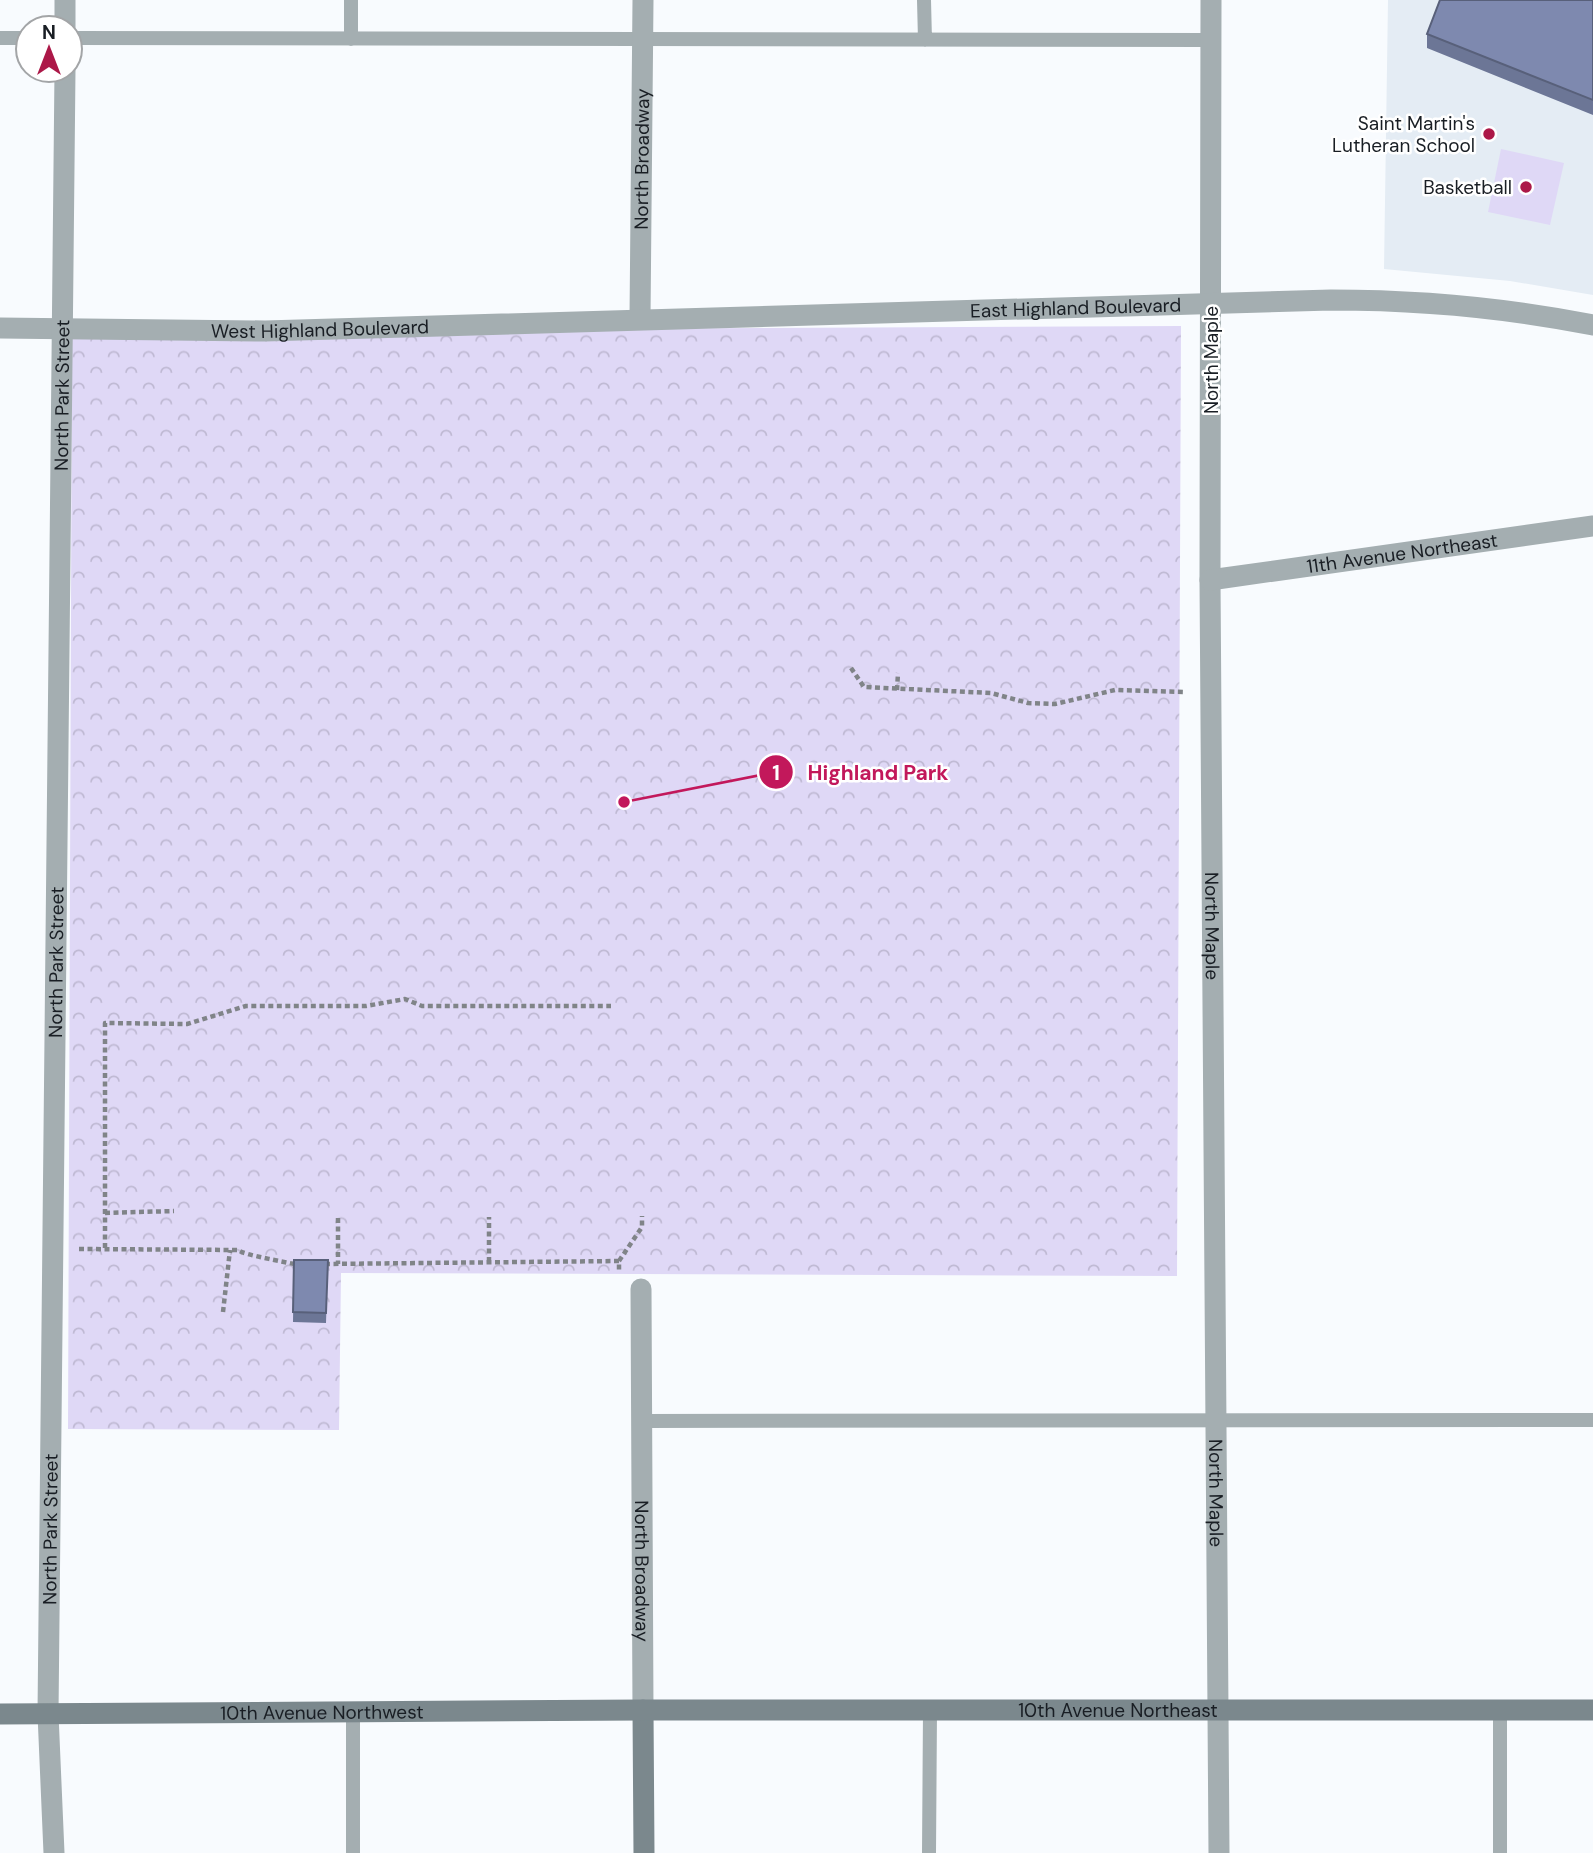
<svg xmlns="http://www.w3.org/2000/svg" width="1593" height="1853" viewBox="0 0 1593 1853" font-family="'DM Sans',sans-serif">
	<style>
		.built { fill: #e4ecf4 }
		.grass { fill: #dfd8f6 }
		.park { fill: url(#park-crowns) }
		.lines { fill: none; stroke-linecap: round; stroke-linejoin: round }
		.path { stroke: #808488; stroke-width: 4.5; stroke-dasharray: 5 3.5; stroke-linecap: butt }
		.lane { stroke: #a4aeb1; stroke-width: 14 }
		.street { stroke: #a4aeb1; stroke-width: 21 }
		.secondary { stroke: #7b888d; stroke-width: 21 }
		.wall { fill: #6c7696 }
		.building { fill: #7e89af; stroke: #58607a; stroke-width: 2 }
		.poi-dot { fill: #ac1848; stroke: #fff; stroke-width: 2.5 }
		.labels { text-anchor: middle; stroke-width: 5; stroke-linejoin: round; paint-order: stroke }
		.poi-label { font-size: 19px; fill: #191e24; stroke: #fff; text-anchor: end }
		.street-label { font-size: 19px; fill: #191e24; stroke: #fff }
		.leader { fill: none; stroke: #c2185b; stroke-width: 2.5 }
		.callout-dot { fill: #c2185b; stroke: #fff; stroke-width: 2.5 }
		.mark-label { font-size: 21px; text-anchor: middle; font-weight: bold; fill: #fff }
		.callout-label { font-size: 21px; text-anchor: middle; font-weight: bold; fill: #c2185b; stroke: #fff; stroke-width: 5; stroke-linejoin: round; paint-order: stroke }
	</style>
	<defs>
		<pattern id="park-crowns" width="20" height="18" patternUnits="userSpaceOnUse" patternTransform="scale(1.75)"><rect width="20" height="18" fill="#dfd8f6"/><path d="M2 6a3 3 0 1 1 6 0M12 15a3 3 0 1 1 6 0" fill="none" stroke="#bfb9d3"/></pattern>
	</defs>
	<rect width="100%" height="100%" fill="#f8fbfe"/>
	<path class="built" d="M 1388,0 L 1593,0 L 1593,295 L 1510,281 L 1384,269 Z"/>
	<path class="grass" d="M 1501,149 L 1564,163 L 1550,225 L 1488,212 Z"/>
	<path class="park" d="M 1181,326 L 1177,1276 L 341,1273 L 339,1430 L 68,1429 L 72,331 Z"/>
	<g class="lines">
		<path class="path" d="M 851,668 L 864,687 L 991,693 L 1028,703 L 1055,704 L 1115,690 L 1184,692
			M 897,690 L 898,673
			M 105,1213 L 174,1211
			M 338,1218 L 338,1264
			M 105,1248 L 105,1023 L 187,1024 L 246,1006 L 366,1006 L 405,999 L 422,1006 L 611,1006
			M 79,1249 L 238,1250 C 243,1255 287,1262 298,1265
			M 619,1261 L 642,1227 L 642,1216
			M 489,1262 L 489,1217
			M 325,1264 L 619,1261 L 619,1272
			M 223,1312 L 230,1250"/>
		<path class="lane" d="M 351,0 L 351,39
			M 924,0 L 925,40
			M 0,38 L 28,38
			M 70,38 L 1211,40
			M 642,1421 L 1593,1420
			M 353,1711 L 353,1853
			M 1500,1711 L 1500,1853
			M 929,1853 L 930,1711"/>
		<g class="street">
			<path id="s1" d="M 1211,0 L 1210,580 L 1219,1853"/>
			<path d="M 65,28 L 65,0"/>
			<path id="s2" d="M 640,318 L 643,0"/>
			<path id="s3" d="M 0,328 L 265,331 L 1331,300 C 1418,300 1507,308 1593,325"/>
			<path id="s4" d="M 1210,580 L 1593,526"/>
			<path id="s5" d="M 641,1289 L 643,1710"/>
			<path id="s6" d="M 54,1853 L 48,1714 L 65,70"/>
		</g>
		<g class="secondary">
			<path d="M 643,1710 L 644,1853"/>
			<path id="s7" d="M 0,1714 L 643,1710 L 1593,1710"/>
		</g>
	</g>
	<path class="wall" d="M 1593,0 L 1593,115 L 1427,48 L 1427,34 Z
		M 294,1260 L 328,1260 L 326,1323 L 293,1322 Z"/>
	<path class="building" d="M 1440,0 L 1593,0 L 1593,100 L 1427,34 Z
		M 294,1260 L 328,1260 L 326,1313 L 293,1312 Z"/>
	<g class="poi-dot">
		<circle cx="1489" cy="134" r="7"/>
		<circle cx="1526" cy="187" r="7"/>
	</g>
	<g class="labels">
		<g class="poi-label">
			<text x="1475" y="130">Saint Martin's<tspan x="1475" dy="22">Lutheran School</tspan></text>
			<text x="1512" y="194">Basketball</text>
		</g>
		<g class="street-label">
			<text dy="7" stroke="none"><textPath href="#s2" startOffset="159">North Broadway</textPath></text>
			<text dy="7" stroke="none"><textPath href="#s3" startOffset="1076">East Highland Boulevard</textPath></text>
			<text dy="7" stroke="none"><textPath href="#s3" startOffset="320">West Highland Boulevard</textPath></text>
			<text transform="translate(1211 360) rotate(-90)" y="7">North Maple</text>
			<text dy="7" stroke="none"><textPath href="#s6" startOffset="1458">North Park Street</textPath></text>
			<text dy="7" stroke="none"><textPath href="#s4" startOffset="194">11th Avenue Northeast</textPath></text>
			<text dy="7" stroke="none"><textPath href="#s1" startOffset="926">North Maple</textPath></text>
			<text dy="7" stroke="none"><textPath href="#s6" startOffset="891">North Park Street</textPath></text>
			<text dy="7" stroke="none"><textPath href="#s1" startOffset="1493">North Maple</textPath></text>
			<text dy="7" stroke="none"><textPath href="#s6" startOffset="324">North Park Street</textPath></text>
			<text dy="7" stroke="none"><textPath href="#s5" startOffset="282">North Broadway</textPath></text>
			<text dy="7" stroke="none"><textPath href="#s7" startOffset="1118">10th Avenue Northeast</textPath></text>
			<text dy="7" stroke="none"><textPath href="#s7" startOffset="322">10th Avenue Northwest</textPath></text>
		</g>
	</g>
	<path class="leader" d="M624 802L776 772"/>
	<g class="callout-dot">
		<circle cx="624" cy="802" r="7"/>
		<circle cx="776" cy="772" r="18"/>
	</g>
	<g class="mark-label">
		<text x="776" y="780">1</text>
	</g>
	<g class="callout-label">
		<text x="878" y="780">Highland Park</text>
	</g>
	<g transform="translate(49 49)"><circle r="33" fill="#ffffff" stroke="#a3a5a7" stroke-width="2"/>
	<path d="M0-5L12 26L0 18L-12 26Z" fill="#ac1848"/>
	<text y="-10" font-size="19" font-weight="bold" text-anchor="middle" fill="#191e24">N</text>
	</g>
</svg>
